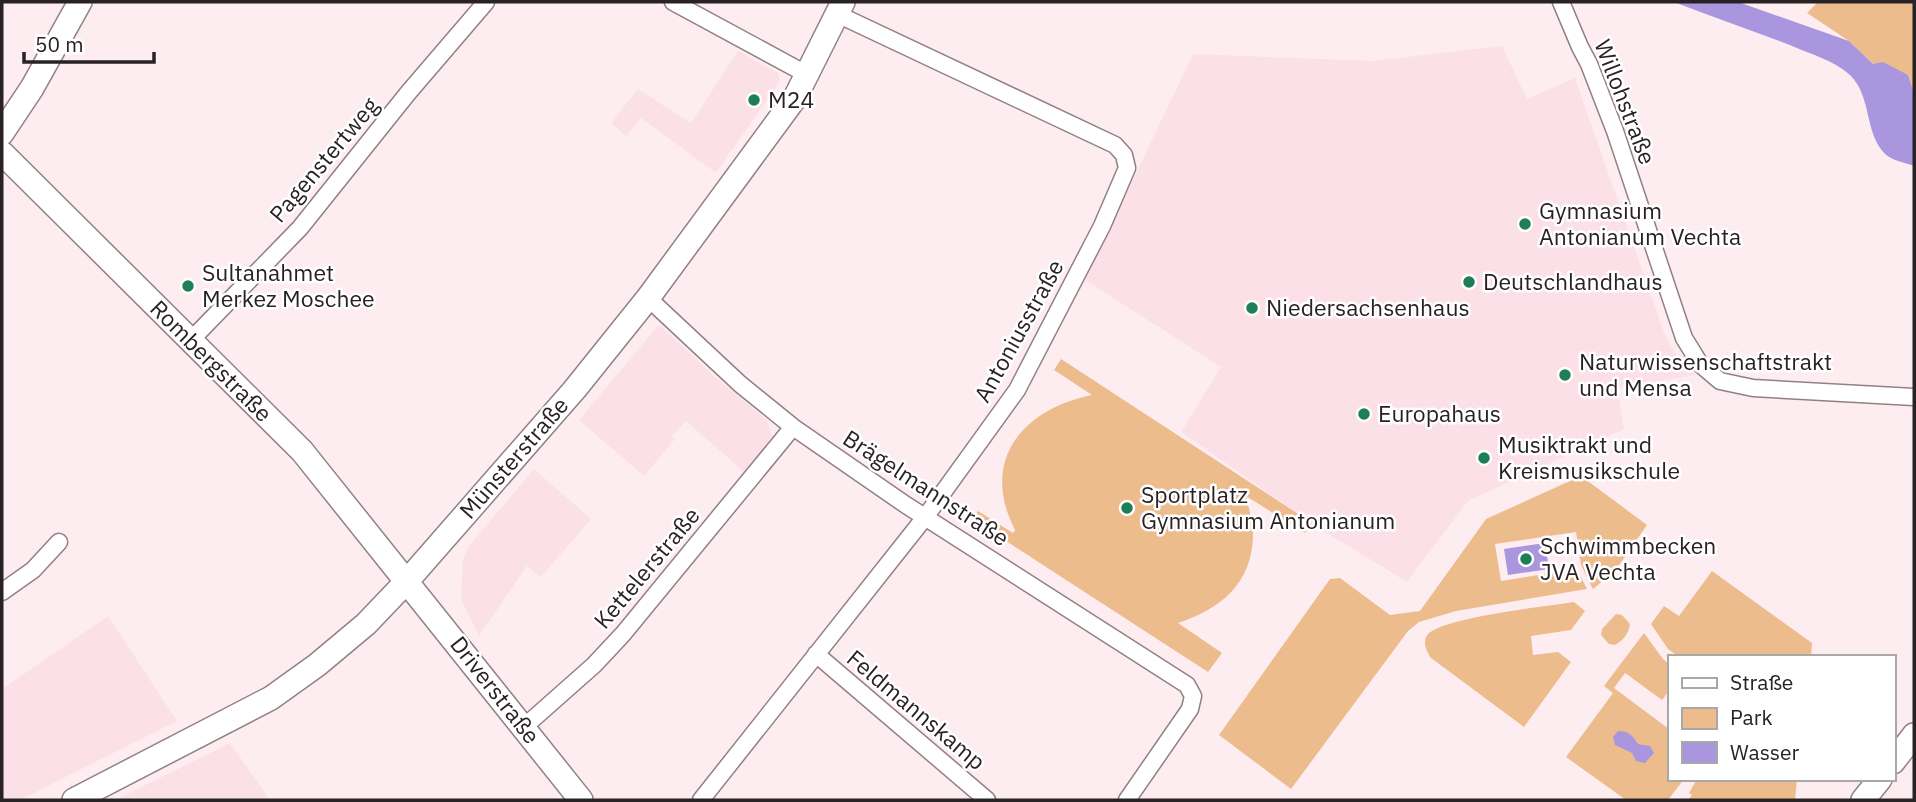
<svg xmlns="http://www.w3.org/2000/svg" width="1916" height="802" viewBox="0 0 1916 802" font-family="'IBM Plex Sans',sans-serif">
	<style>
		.built { fill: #fce0e8 }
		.green { fill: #edbc8d }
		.water { fill: #a996df }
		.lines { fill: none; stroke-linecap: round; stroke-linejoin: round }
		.street-casing { stroke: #918084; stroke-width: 19 }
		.secondary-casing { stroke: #918084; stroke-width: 26 }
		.street { stroke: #fff; stroke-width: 16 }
		.secondary { stroke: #fff; stroke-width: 23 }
		.poi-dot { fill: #1e7e56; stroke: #fff; stroke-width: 2.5 }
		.labels { text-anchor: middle; stroke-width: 5; stroke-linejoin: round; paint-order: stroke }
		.poi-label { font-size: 23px; fill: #292224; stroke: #fff; text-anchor: start }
		.street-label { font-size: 23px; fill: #292224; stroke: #fff }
	</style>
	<rect width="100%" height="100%" fill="#fdedf1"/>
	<path class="built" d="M 1502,46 L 1527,99 L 1575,78 L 1665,335 L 1681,363 L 1696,375 L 1617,388 L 1624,429 L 1468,501 L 1407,582 L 1317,527 L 1181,432 L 1221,367 L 1085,280 L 1193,54 L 1372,61 Z
		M 738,51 L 778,73 L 780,81 L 716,173 L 641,118 L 626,136 L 611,123 L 638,89 L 691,123 Z
		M 661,326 L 714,376 L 767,420 L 772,436 L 745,473 L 686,421 L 672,436 L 675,439 L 644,476 L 579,420 L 657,327 Z
		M 534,469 L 591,519 L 541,577 L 527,566 L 479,636 L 461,599 L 463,560 L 468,547 Z
		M 108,616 L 177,721 L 20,800 L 2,800 L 2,689 Z
		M 230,743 L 270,800 L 115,800 Z"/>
	<path class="green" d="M 1818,2 L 1914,2 L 1914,93 L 1908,75 L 1873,64 L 1849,41 L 1807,13 Z
		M 1061,359 L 1312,523 L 1305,533 L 1246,496 C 1248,506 1252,518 1253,528 C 1255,581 1223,608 1178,623 L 1222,653 L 1208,672 L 972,519 L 978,511 L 1013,533 L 1015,530 C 979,460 1023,409 1092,395 L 1054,370 Z
		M 1581,476 L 1647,525 L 1615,571 L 1593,589 L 1581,565 L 1576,532 L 1495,544 L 1501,581 L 1577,569 L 1587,589 L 1456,611 L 1419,622 L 1408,631 L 1291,789 L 1219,735 L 1330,579 L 1340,578 L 1390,615 L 1420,611 L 1486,519 Z
		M 1712,571 L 1812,643 L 1811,657 L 1679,657 L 1668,649 L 1651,624 L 1664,606 L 1679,616 Z
		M 1574,602 L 1585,611 L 1571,630 L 1531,636 L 1533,655 L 1558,652 L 1571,662 L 1524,727 L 1431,658 C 1427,652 1423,644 1426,637 C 1433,618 1551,606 1574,602 Z
		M 1616,614 L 1622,615 L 1630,624 C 1629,633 1623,641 1615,645 L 1609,644 L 1601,635 L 1602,629 Z
		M 1644,633 L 1663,659 L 1669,664 L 1669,691 L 1662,700 L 1625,673 L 1614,688 L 1669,729 L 1669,779 L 1684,779 L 1668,800 L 1626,800 L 1566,757 L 1613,693 L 1604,686 Z
		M 1697,779 L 1797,779 L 1795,800 L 1688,800 L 1692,795 L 1689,793 Z"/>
	<path class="water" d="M 1674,2 L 1738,2 L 1849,41 L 1873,64 L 1883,62 L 1908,75 L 1914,93 L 1914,166 C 1906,163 1891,160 1885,154 C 1864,132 1872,98 1851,76 C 1839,64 1820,57 1804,51 C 1761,33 1717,19 1674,2 Z
		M 1545,543 L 1549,569 L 1508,575 L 1504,549 Z
		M 1618,731 C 1629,731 1632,735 1638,744 L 1650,746 L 1654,753 L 1645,763 L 1636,761 L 1632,753 L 1615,745 L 1613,737 Z"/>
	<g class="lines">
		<g class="street-casing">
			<path id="street" d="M 673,2 L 808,75
				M 1561,2 L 1580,47 L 1589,64 L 1615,131 L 1684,338 L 1700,364 L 1720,381 L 1753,388 L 1914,397
				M 648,298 L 740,384 L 793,427 L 906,505 L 1187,685 L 1193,696 L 1190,709 L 1127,800
				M 191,340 L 300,228 L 408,93 L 486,2
				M 2,592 L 33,570 L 59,542
				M 816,654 L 987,800
				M 524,727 L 594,665 L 623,634 L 793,427
				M 701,800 L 926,516 L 1017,390 L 1102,226 L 1127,168 L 1124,155 L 1115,145 L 837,14"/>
		</g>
		<g class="secondary-casing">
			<path id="secondary" d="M 2,133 L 32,88 L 80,2
				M 2,153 L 302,451 L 581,800
				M 1893,762 L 1914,735
				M 74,800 L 271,698 L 317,665 L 366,624 L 408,580 L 575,389 L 648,298 L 795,98 L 843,2
				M 1863,800 L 1880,779"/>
		</g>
		<use href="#street" class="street"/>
		<use href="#secondary" class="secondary"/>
	</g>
	<g class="poi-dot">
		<circle cx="754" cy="100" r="7"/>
		<circle cx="1525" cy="224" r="7"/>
		<circle cx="1469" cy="282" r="7"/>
		<circle cx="188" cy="286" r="7"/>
		<circle cx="1252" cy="308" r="7"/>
		<circle cx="1565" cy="375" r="7"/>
		<circle cx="1364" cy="414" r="7"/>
		<circle cx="1484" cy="458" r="7"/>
		<circle cx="1127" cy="508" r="7"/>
		<circle cx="1526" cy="559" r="7"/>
	</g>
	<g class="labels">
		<g class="poi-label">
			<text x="768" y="108">M24</text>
			<text x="1539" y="219">Gymnasium<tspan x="1539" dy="26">Antonianum Vechta</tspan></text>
			<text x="202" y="281">Sultanahmet<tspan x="202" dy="26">Merkez Moschee</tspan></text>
			<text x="1483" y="290">Deutschlandhaus</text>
			<text x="1266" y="316">Niedersachsenhaus</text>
			<text x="1579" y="370">Naturwissenschaftstrakt<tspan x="1579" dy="26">und Mensa</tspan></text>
			<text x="1378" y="422">Europahaus</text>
			<text x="1498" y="453">Musiktrakt und<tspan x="1498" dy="26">Kreismusikschule</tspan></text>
			<text x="1141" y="503">Sportplatz<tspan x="1141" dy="26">Gymnasium Antonianum</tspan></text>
			<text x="1540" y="554">Schwimmbecken<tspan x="1540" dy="26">JVA Vechta</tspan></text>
		</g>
		<g class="street-label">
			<text transform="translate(1625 102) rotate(69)" y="8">Willohstraße</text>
			<text transform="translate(324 160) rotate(-50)" y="8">Pagenstertweg</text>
			<text transform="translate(1019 331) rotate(-61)" y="8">Antoniusstraße</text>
			<text transform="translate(211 361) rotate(45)" y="8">Rombergstraße</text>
			<text transform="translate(514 458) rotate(-49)" y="8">Münsterstraße</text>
			<text transform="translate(926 488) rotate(33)" y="8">Brägelmannstraße</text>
			<text transform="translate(647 568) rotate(-50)" y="8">Kettelerstraße</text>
			<text transform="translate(495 690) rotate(52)" y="8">Driverstraße</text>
			<text transform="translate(916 710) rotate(40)" y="8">Feldmannskamp</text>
		</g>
	</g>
	<rect width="1916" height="802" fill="none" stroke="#292224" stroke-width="7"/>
	<rect x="1668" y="655" width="228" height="126" fill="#ffffff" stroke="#a9a7a7" stroke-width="2"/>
	<rect x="1682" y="678" width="35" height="10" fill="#ffffff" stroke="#a9a7a7" stroke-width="2"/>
	<text x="1730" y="690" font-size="21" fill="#292224">Straße</text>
	<rect x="1682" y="708" width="35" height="21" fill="#edbc8d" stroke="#a9a7a7" stroke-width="2"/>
	<text x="1730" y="725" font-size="21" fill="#292224">Park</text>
	<rect x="1682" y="742" width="35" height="21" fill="#a996df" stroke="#a9a7a7" stroke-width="2"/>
	<text x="1730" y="760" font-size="21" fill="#292224">Wasser</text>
	<path d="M24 52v10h130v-10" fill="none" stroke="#292224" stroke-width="3.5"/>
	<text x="35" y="52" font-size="21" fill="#292224" stroke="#ffffff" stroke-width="5" paint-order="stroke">50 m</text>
</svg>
